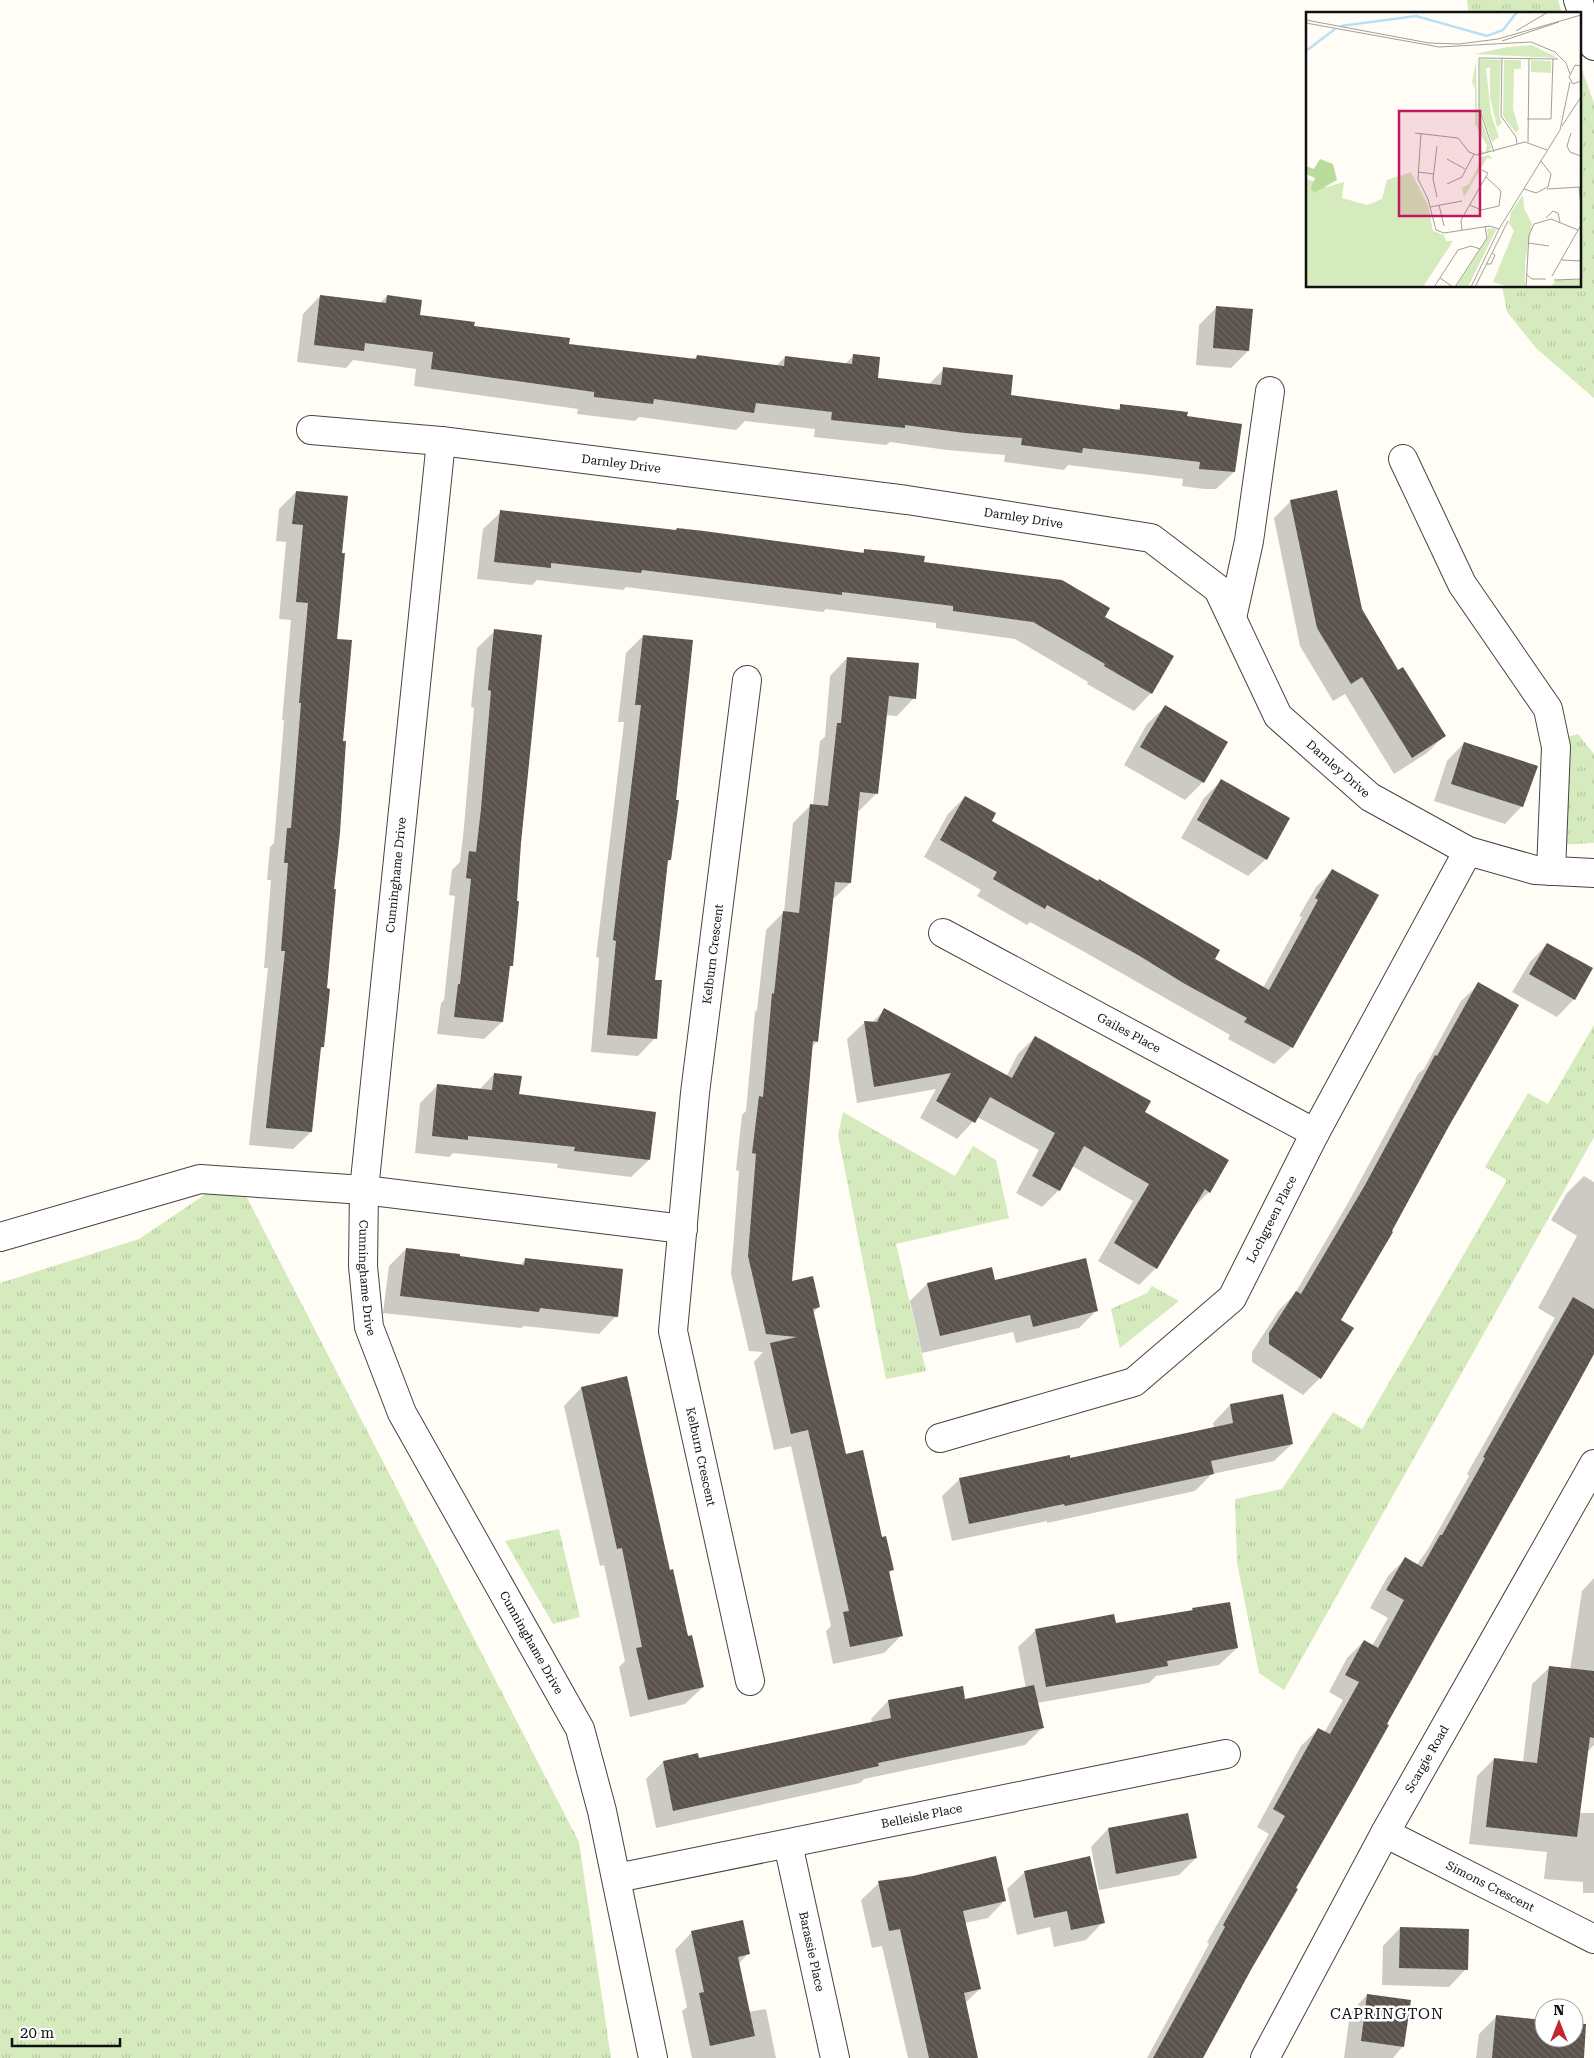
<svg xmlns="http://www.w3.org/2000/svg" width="1594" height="2058" viewBox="0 0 1594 2058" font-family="'Roboto Serif',serif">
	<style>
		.grass { fill: url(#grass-tufts) }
		.shadow { fill: #0003 }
		.building { fill: url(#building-back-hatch) }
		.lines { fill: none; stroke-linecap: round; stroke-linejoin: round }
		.minor-casing { stroke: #444; stroke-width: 30 }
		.minor { stroke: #fff; stroke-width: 28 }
		.labels { text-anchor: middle; stroke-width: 5; stroke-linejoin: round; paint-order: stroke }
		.street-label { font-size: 12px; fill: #111; stroke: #fff }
		.quarter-label { font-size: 15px; letter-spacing: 1px; fill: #111; stroke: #fff }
		.inset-river { fill: none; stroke: #b9e0f7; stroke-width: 2.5 }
		.inset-road { fill: none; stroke: #a09f9a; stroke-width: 1 }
		.view { fill: #c2185b; fill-opacity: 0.15; stroke: #c2185b; stroke-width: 2.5 }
		.inset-edge { fill: none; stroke: #111; stroke-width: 2.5 }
	</style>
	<defs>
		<pattern id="grass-tufts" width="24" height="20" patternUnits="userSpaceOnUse" patternTransform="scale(1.25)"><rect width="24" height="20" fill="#d5ebbd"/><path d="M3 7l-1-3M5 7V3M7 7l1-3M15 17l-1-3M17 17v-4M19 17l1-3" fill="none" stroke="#b6c8a1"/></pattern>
		<pattern id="building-back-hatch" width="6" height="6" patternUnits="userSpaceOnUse" patternTransform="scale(1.25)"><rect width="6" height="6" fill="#5a524d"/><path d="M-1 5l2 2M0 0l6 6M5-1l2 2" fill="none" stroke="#6d6662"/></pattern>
	</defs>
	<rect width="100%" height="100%" fill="#fffdf5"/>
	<path class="grass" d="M 1467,0 L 1558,0 L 1562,14 L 1469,14 Z
		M 1580,64 L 1594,103 L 1594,398 L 1537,349 L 1507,312 L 1502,286 L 1580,286 Z
		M 1578,734 L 1594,754 L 1594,843 L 1557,845 L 1563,738 Z
		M 1594,1025 L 1594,1137 L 1284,1690 L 1259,1673 L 1237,1563 L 1235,1499 L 1282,1489 L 1333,1412 L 1362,1429 L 1507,1180 L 1485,1167 L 1528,1093 L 1548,1104 Z
		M 843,1112 L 955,1176 L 973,1146 L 996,1160 L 1009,1218 L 896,1244 L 926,1371 L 886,1379 L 838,1135 Z
		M 206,1194 L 245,1194 L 579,1842 L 611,2058 L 0,2058 L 0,1283 L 139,1239 Z
		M 1152,1286 L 1179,1301 L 1120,1348 L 1111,1309 L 1147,1293 Z
		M 559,1529 L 580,1617 L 553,1624 L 505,1541 Z"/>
	<path class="shadow" d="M 320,296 L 380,303 L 387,296 L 418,316 L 473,327 L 568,345 L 693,360 L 697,356 L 776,366 L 785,357 L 844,365 L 853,356 L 877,379 L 928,385 L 944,369 L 1009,396 L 1116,411 L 1121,406 L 1186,417 L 1234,472 L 1216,489 L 1204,489 L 1182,486 L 1183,479 L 1068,465 L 1064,470 L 1004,462 L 1005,455 L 947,450 L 890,442 L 886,445 L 814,437 L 815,429 L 745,421 L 736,430 L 639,417 L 635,421 L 577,414 L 578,409 L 414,386 L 416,369 L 353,360 L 346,368 L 297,362 L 303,314 Z
		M 1217,307 L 1248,351 L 1231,368 L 1196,365 L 1199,325 Z
		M 296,492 L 341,554 L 335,640 L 342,742 L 323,1047 L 319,1051 L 311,1132 L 293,1149 L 249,1145 L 268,968 L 264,968 L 271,880 L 267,880 L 270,847 L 274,843 L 284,720 L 282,720 L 291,620 L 279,619 L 286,542 L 276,541 L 279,509 Z
		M 1291,501 L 1360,609 L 1397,672 L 1444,736 L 1427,753 L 1394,774 L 1345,694 L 1333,701 L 1300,646 L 1274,518 Z
		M 501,512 L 860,554 L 865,550 L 923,563 L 1104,617 L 1151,693 L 1134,711 L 1087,684 L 1088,682 L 1015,639 L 936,628 L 936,623 L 826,609 L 823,612 L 626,587 L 623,590 L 537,580 L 532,585 L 477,579 L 483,529 Z
		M 495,631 L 502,1022 L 484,1039 L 437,1034 L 441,1003 L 444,1000 L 455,896 L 449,895 L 452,870 L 460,862 L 464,827 L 474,708 L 471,707 L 477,648 Z
		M 643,636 L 670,860 L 666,863 L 654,981 L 655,1038 L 638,1056 L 591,1052 L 599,958 L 596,957 L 624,722 L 618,722 L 626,653 Z
		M 847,658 L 914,698 L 897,716 L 886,715 L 877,793 L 859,811 L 857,810 L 850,883 L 832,900 L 817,1041 L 812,1047 L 790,1283 L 819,1307 L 812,1314 L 845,1455 L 892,1570 L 888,1574 L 901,1636 L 884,1653 L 833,1664 L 826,1631 L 831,1626 L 791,1446 L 774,1450 L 754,1362 L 763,1352 L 749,1351 L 731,1274 L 739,1171 L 736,1170 L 742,1115 L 746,1111 L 755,1012 L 757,1010 L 766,930 L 784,912 L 793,823 L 811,805 L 813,805 L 820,741 L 825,737 L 830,676 Z
		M 1165,707 L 1203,782 L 1185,800 L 1124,765 L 1147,724 Z
		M 1464,743 L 1522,806 L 1505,824 L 1434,801 L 1447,761 Z
		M 1221,781 L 1266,859 L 1248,876 L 1181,838 L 1204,798 Z
		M 965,797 L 990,821 L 1263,988 L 1302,917 L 1299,916 L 1316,887 L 1333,870 L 1292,1047 L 1274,1064 L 1228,1039 L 1230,1035 L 1081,950 L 1030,922 L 1027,925 L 977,896 L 981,890 L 924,857 L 948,814 Z
		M 1547,944 L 1574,999 L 1557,1017 L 1512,992 L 1530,962 Z
		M 1479,984 L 1448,1125 L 1340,1321 L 1320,1378 L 1303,1395 L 1252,1362 L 1252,1352 L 1279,1310 L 1294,1295 L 1348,1203 L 1418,1074 L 1424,1069 L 1461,1001 Z
		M 885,1010 L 1006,1077 L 1018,1054 L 1035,1037 L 1143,1112 L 1209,1192 L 1192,1209 L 1156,1268 L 1139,1285 L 1098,1261 L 1133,1201 L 1072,1166 L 1059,1190 L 1042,1207 L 1016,1193 L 1039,1150 L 977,1117 L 957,1139 L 920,1118 L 936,1089 L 857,1103 L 847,1039 L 864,1023 L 871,1023 Z
		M 494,1074 L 518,1095 L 649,1160 L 631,1177 L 557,1168 L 558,1164 L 453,1153 L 449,1157 L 415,1153 L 420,1103 L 438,1085 L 479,1090 Z
		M 1584,1176 L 1594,1182 L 1594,1352 L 1200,2058 L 1147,2058 L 1209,1944 L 1207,1942 L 1269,1834 L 1257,1827 L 1301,1746 L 1318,1729 L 1324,1733 L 1343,1700 L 1329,1692 L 1347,1658 L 1364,1641 L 1372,1646 L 1388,1618 L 1370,1608 L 1388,1576 L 1405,1559 L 1416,1566 L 1428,1549 L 1469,1476 L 1467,1474 L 1555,1318 L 1538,1308 L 1577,1236 L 1551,1220 L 1567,1193 Z
		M 406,1249 L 519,1266 L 526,1259 L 616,1316 L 599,1334 L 524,1326 L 521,1328 L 383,1313 L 389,1266 Z
		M 994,1281 L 1096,1311 L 1079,1328 L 1016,1343 L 1013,1332 L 922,1353 L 910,1301 L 927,1284 Z
		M 581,1388 L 669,1572 L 703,1687 L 685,1704 L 630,1717 L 619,1667 L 625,1661 L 604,1565 L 600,1566 L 564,1406 Z
		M 1282,1395 L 1292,1444 L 1274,1461 L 1212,1474 L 1195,1491 L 1047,1523 L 1047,1521 L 952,1541 L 942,1496 L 960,1479 L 1069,1459 L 1214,1428 L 1213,1423 L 1230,1405 Z
		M 1594,1578 L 1594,1745 L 1587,1752 L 1579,1813 L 1594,1813 L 1594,1893 L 1583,1893 L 1583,1882 L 1544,1879 L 1547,1852 L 1469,1844 L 1477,1776 L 1494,1759 L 1523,1762 L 1532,1684 L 1549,1668 L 1570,1670 L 1582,1591 Z
		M 1193,1609 L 1237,1648 L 1219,1665 L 1156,1676 L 1149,1683 L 1037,1703 L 1042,1728 L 1025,1745 L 864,1779 L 860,1783 L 656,1828 L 646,1779 L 663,1762 L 698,1759 L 872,1723 L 871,1719 L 888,1701 L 964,1701 L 1026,1688 L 1018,1647 L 1036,1630 L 1115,1625 L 1190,1612 Z
		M 1187,1814 L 1196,1858 L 1179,1875 L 1099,1890 L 1091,1847 L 1108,1829 Z
		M 1025,1872 L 1103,1922 L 1086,1940 L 1054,1947 L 1050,1927 L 1017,1935 L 1007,1889 Z
		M 879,1883 L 1005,1900 L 988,1918 L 965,1923 L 980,1989 L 965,2003 L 977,2058 L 908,2058 L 882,1946 L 872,1948 L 861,1900 Z
		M 1400,1928 L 1466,1969 L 1449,1987 L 1382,1985 L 1383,1946 Z
		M 692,1932 L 748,1954 L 738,1964 L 748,2012 L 766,2009 L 776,2058 L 692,2058 L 682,2011 L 687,2007 L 675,1950 Z
		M 1367,1995 L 1403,2046 L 1393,2058 L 1344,2058 L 1350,2013 Z
		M 1496,2017 L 1544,2021 L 1544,2038 L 1574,2038 L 1574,2024 L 1582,2058 L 1476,2058 L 1479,2034 Z"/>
	<path class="building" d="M 320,295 L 386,303 L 387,295 L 422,300 L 420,315 L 475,322 L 474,326 L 570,338 L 569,344 L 696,359 L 697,355 L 784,366 L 785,356 L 852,364 L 853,354 L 880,357 L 878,378 L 941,385 L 943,367 L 1013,375 L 1011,395 L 1120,410 L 1120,404 L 1188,412 L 1187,416 L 1242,424 L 1235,472 L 1199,469 L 1200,462 L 1083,448 L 1082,453 L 1021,445 L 1022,438 L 965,433 L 905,425 L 905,428 L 831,420 L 832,412 L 756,403 L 754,413 L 654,399 L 653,404 L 594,397 L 594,392 L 431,369 L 433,352 L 365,343 L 364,351 L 314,345 Z
		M 1216,306 L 1253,309 L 1249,351 L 1213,348 Z
		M 1337,490 L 1362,609 L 1398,670 L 1403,667 L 1446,736 L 1412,758 L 1362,677 L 1351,684 L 1317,628 L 1290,500 Z
		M 296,491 L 348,496 L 342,553 L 345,553 L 337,639 L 352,640 L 343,741 L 346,741 L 340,833 L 334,889 L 336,889 L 327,988 L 330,989 L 324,1047 L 321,1047 L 312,1132 L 266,1128 L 285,951 L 281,951 L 288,863 L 284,863 L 287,828 L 291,828 L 301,703 L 299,703 L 308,603 L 296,602 L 303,525 L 292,524 Z
		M 500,510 L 676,530 L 677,528 L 704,531 L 864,553 L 864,549 L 894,552 L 925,556 L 924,562 L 1062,580 L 1110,608 L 1105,617 L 1174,656 L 1152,694 L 1104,666 L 1105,664 L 1033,622 L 953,611 L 953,606 L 842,592 L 842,595 L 642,570 L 641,573 L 551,563 L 551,568 L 494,562 Z
		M 494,629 L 542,635 L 521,843 L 517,901 L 519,901 L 513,966 L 510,966 L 503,1022 L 454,1017 L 458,984 L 460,984 L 471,879 L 466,878 L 469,851 L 476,852 L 481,809 L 491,691 L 488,690 Z
		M 643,635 L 693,640 L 676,800 L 679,800 L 671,860 L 668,860 L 655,980 L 662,980 L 657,1039 L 607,1035 L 616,941 L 613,940 L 641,705 L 635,705 Z
		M 847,657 L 919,663 L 916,699 L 889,696 L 878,794 L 860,792 L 851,883 L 835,882 L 818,1042 L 813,1041 L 792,1281 L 813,1276 L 820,1307 L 813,1309 L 846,1454 L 863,1450 L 882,1537 L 886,1536 L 894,1570 L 889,1571 L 903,1636 L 850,1647 L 843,1612 L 849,1611 L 808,1430 L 791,1434 L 770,1343 L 797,1337 L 766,1334 L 748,1256 L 756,1154 L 752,1153 L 759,1096 L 763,1097 L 772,993 L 774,994 L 783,911 L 799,913 L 810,804 L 828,806 L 837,723 L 841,723 Z
		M 1165,705 L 1228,742 L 1204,783 L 1140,747 Z
		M 1464,742 L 1538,766 L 1523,807 L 1451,784 Z
		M 1221,779 L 1290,818 L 1267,860 L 1197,820 Z
		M 965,796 L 996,813 L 992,821 L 1098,881 L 1099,879 L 1220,950 L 1215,959 L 1269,990 L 1318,900 L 1315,898 L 1332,869 L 1379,895 L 1293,1048 L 1244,1022 L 1247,1018 L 1185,984 L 1138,955 L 1047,905 L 1045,909 L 993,879 L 997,872 L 940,840 Z
		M 1547,943 L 1593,968 L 1575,1000 L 1529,974 Z
		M 1478,982 L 1519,1005 L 1449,1126 L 1392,1231 L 1393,1232 L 1341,1320 L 1354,1328 L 1321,1379 L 1269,1344 L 1269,1333 L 1296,1291 L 1301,1294 L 1365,1185 L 1435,1055 L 1437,1056 Z
		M 884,1008 L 1012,1078 L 1035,1036 L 1151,1101 L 1145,1112 L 1229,1160 L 1210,1193 L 1205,1189 L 1157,1269 L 1114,1243 L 1149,1184 L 1084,1146 L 1060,1191 L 1032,1176 L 1055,1133 L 990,1097 L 975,1123 L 936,1101 L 951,1073 L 874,1087 L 864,1021 L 877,1022 Z
		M 494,1073 L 522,1076 L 519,1094 L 656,1112 L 650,1160 L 574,1151 L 575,1147 L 468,1136 L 468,1140 L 432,1136 L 437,1084 L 492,1090 Z
		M 406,1248 L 460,1254 L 460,1256 L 524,1265 L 525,1258 L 623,1269 L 618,1317 L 540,1308 L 539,1312 L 400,1296 Z
		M 1086,1258 L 1098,1311 L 1033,1327 L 1030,1315 L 940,1336 L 927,1283 L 992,1267 L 995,1280 Z
		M 1573,1297 L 1594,1309 L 1594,1354 L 1570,1398 L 1387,1724 L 1389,1725 L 1353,1789 L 1296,1888 L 1298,1889 L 1252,1968 L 1203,2058 L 1153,2058 L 1225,1927 L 1223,1925 L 1285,1816 L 1273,1809 L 1318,1728 L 1330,1734 L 1359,1682 L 1345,1675 L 1364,1640 L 1378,1648 L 1404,1600 L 1386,1590 L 1405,1557 L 1422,1567 L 1440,1535 L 1442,1535 L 1485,1458 L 1483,1457 Z
		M 627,1376 L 670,1570 L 673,1569 L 688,1636 L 692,1635 L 704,1687 L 648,1700 L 636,1648 L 642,1647 L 622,1548 L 617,1549 L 581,1387 Z
		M 1283,1394 L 1293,1444 L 1211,1461 L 1214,1474 L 1065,1506 L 1064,1504 L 969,1524 L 959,1478 L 1070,1455 L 1070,1458 L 1233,1423 L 1230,1404 Z
		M 1230,1602 L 1238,1648 L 1167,1661 L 1168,1666 L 1046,1687 L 1035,1629 L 1114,1614 L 1116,1623 L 1193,1610 L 1192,1608 Z
		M 1549,1666 L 1594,1671 L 1594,1738 L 1590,1737 L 1577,1837 L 1486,1827 L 1494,1758 L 1537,1763 Z
		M 1034,1685 L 1044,1728 L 878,1763 L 879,1766 L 673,1811 L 663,1761 L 698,1753 L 699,1758 L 891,1718 L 888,1700 L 963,1686 L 965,1699 Z
		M 1188,1813 L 1197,1858 L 1116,1874 L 1108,1828 Z
		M 996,1856 L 1006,1901 L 963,1911 L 981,1989 L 964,1993 L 978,2058 L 929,2058 L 900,1929 L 889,1931 L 878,1881 L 913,1876 Z
		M 1090,1856 L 1105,1923 L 1071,1930 L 1067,1911 L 1034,1918 L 1024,1871 Z
		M 743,1920 L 750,1954 L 738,1957 L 755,2036 L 710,2046 L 699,1993 L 704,1992 L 691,1931 Z
		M 1400,1927 L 1469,1929 L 1468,1970 L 1399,1968 Z
		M 1367,1994 L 1411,2000 L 1404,2047 L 1361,2041 Z
		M 1496,2015 L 1544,2020 L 1544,2038 L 1574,2038 L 1574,2023 L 1586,2024 L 1584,2058 L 1492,2058 Z"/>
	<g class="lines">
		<g class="minor-casing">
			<g id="minor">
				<path d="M 1578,0 L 1594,46"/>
				<path id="s1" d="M 311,430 L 441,441 L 907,500 L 1151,538 L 1218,589 L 1278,716 L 1370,797 L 1468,851 L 1535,870 L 1594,873"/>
				<path id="s2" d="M 441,441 L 364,1190 L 363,1266 L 369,1327 L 402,1413 L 580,1729 L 602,1811 L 653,2058"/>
				<path d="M 1403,459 L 1462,584 L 1548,709 L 1556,747 L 1551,871"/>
				<path d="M 1232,618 L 1249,541 L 1270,391"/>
				<path id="s3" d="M 747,680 L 695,1093 L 673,1331 L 750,1681"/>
				<path id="s4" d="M 943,933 L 1315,1133"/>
				<path d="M 0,1237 L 200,1179 L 364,1190 L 683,1229"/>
				<path id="s5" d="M 940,1438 L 1134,1382 L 1232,1298 L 1315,1133 L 1468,851"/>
				<path id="s6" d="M 1385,1833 L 1594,1939"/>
				<path id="s7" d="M 788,1844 L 835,2058"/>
				<path id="s8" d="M 617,1878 L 1226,1754"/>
				<path id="s9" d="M 1265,2058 L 1385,1833 L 1594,1464"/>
			</g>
		</g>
		<use href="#minor" class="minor"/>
	</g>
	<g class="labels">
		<g class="street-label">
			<text dy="4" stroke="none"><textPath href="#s1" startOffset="312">Darnley Drive</textPath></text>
			<text dy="4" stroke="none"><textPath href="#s1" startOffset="718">Darnley Drive</textPath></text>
			<text dy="4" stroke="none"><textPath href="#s1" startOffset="1152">Darnley Drive</textPath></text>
			<text transform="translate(396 875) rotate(-84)" y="4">Cunninghame Drive</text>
			<text transform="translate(713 954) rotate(-83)" y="4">Kelburn Crescent</text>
			<text dy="4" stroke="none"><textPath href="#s4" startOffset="211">Gailes Place</textPath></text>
			<text dy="4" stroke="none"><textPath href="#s5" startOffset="419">Lochgreen Place</textPath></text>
			<text dy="4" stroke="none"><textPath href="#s2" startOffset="841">Cunninghame Drive</textPath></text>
			<text dy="4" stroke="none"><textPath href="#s3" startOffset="784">Kelburn Crescent</textPath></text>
			<text dy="4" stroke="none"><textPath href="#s2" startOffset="1246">Cunninghame Drive</textPath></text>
			<text dy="4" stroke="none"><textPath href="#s9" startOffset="340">Scargie Road</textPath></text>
			<text dy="4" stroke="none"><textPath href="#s8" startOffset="311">Belleisle Place</textPath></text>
			<text dy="4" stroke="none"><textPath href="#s6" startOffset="118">Simons Crescent</textPath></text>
			<text dy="4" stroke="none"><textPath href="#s7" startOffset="110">Barassie Place</textPath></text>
		</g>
		<g class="quarter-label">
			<text x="1387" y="2019">CAPRINGTON</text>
		</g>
	</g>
	<g transform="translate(1306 12)">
		<rect width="275" height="275" fill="#fffdf5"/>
		<path d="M 226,33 L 252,46 L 168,42 L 202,35 ZM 174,47 L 195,48 L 193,103 L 196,111 L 191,115 L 184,86 L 184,55 L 180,57 L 185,102 L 193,125 L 186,130 L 173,94 ZM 198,48 L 215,48 L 215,57 L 208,57 L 207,97 L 213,117 L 210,121 L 197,104 ZM 225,48 L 245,49 L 245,61 L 225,60 ZM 170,49 L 171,95 L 185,135 L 184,139 L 176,142 L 172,142 L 173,137 L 179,141 L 181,134 L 169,112 L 169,77 L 166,70 ZM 183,143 L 187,147 L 181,146 L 158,185 L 156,176 L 163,172 L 175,149 L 175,145 ZM 105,160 L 122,193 L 127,219 L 138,223 L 140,229 L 147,229 L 117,275 L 0,275 L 0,166 L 20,175 L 38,170 L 36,186 L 61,193 L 76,187 L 81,168 ZM 188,216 L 190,218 L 162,275 L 150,275 L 182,224 L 181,217 Z" fill="#d5ebbd"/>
		<path d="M 14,147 L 27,152 L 31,168 L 8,181 L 5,176 L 9,166 L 0,162 L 0,154 L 8,157 Z" fill="#b9dc9c"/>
		<path d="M 217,183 L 218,196 L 226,212 L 219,251 L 219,275 L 202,275 L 187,270 L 208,219 L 203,211 L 205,200 ZM 250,268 L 275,268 L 275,275 L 245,275 Z" fill="#d5ebbd"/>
		<path class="inset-river" d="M 35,14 L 110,4 L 181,24 L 197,18 L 211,0M 0,39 L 29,17"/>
		<path class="inset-road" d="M 0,8 L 123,31 L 153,32 L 192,27 L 275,3M 0,11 L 133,35 L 225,30 L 249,40 L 260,51 L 264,62M 210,19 L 242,0M 196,29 L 253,10M 196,46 L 195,104 L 210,125 L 211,132M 275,54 L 269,53 L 263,65 L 267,72 L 275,69M 221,107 L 245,107 L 247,47M 256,114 L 275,85M 109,121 L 152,126 L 163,140 L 171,143 L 219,130 L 241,138M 115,121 L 112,167 L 122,187 L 130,218 L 138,221 L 184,214 L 193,217M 265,121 L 261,134 L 264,140 L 275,144M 222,130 L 223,47M 131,134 L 127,167 L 131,185M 188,140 L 173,96 L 173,46 L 252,47M 141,147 L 159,157M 112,160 L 128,162M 141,172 L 156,165 L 168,142M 273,175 L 275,195M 218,177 L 230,181 L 242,175 L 245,162 L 235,149M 241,177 L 275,175M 133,193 L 138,214M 164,193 L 175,198 L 193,194 L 195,179 L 180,165M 124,195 L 156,189M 240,206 L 247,199 L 252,201 L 254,210M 156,218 L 155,208 L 182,161 L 176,158M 222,231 L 243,234M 256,248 L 275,249M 180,252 L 185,252 L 189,243 L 186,241M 220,262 L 226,267 L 240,267M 246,264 L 275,213M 134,266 L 147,275M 248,268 L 275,267M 128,275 L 152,238 L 165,234 L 174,237M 149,275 L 181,226 L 179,214M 165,275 L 193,217 L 254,118 L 264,70M 169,275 L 202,209M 220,275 L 223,223 L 228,212 L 245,207 L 272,218"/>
		<path class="view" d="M 93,99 L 174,99 L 174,204 L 93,204 Z"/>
		<rect width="275" height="275" class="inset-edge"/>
	</g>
	<g transform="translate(1559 2023)"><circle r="24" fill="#ffffff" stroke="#a0a0a0"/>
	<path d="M0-4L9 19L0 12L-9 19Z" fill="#c4262e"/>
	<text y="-8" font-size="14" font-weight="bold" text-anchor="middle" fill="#111111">N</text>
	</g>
	<path d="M12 2038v8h108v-8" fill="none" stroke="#111111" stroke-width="2.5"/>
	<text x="20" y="2038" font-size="15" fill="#111111" stroke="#ffffff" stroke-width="4" paint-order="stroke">20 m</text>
</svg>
